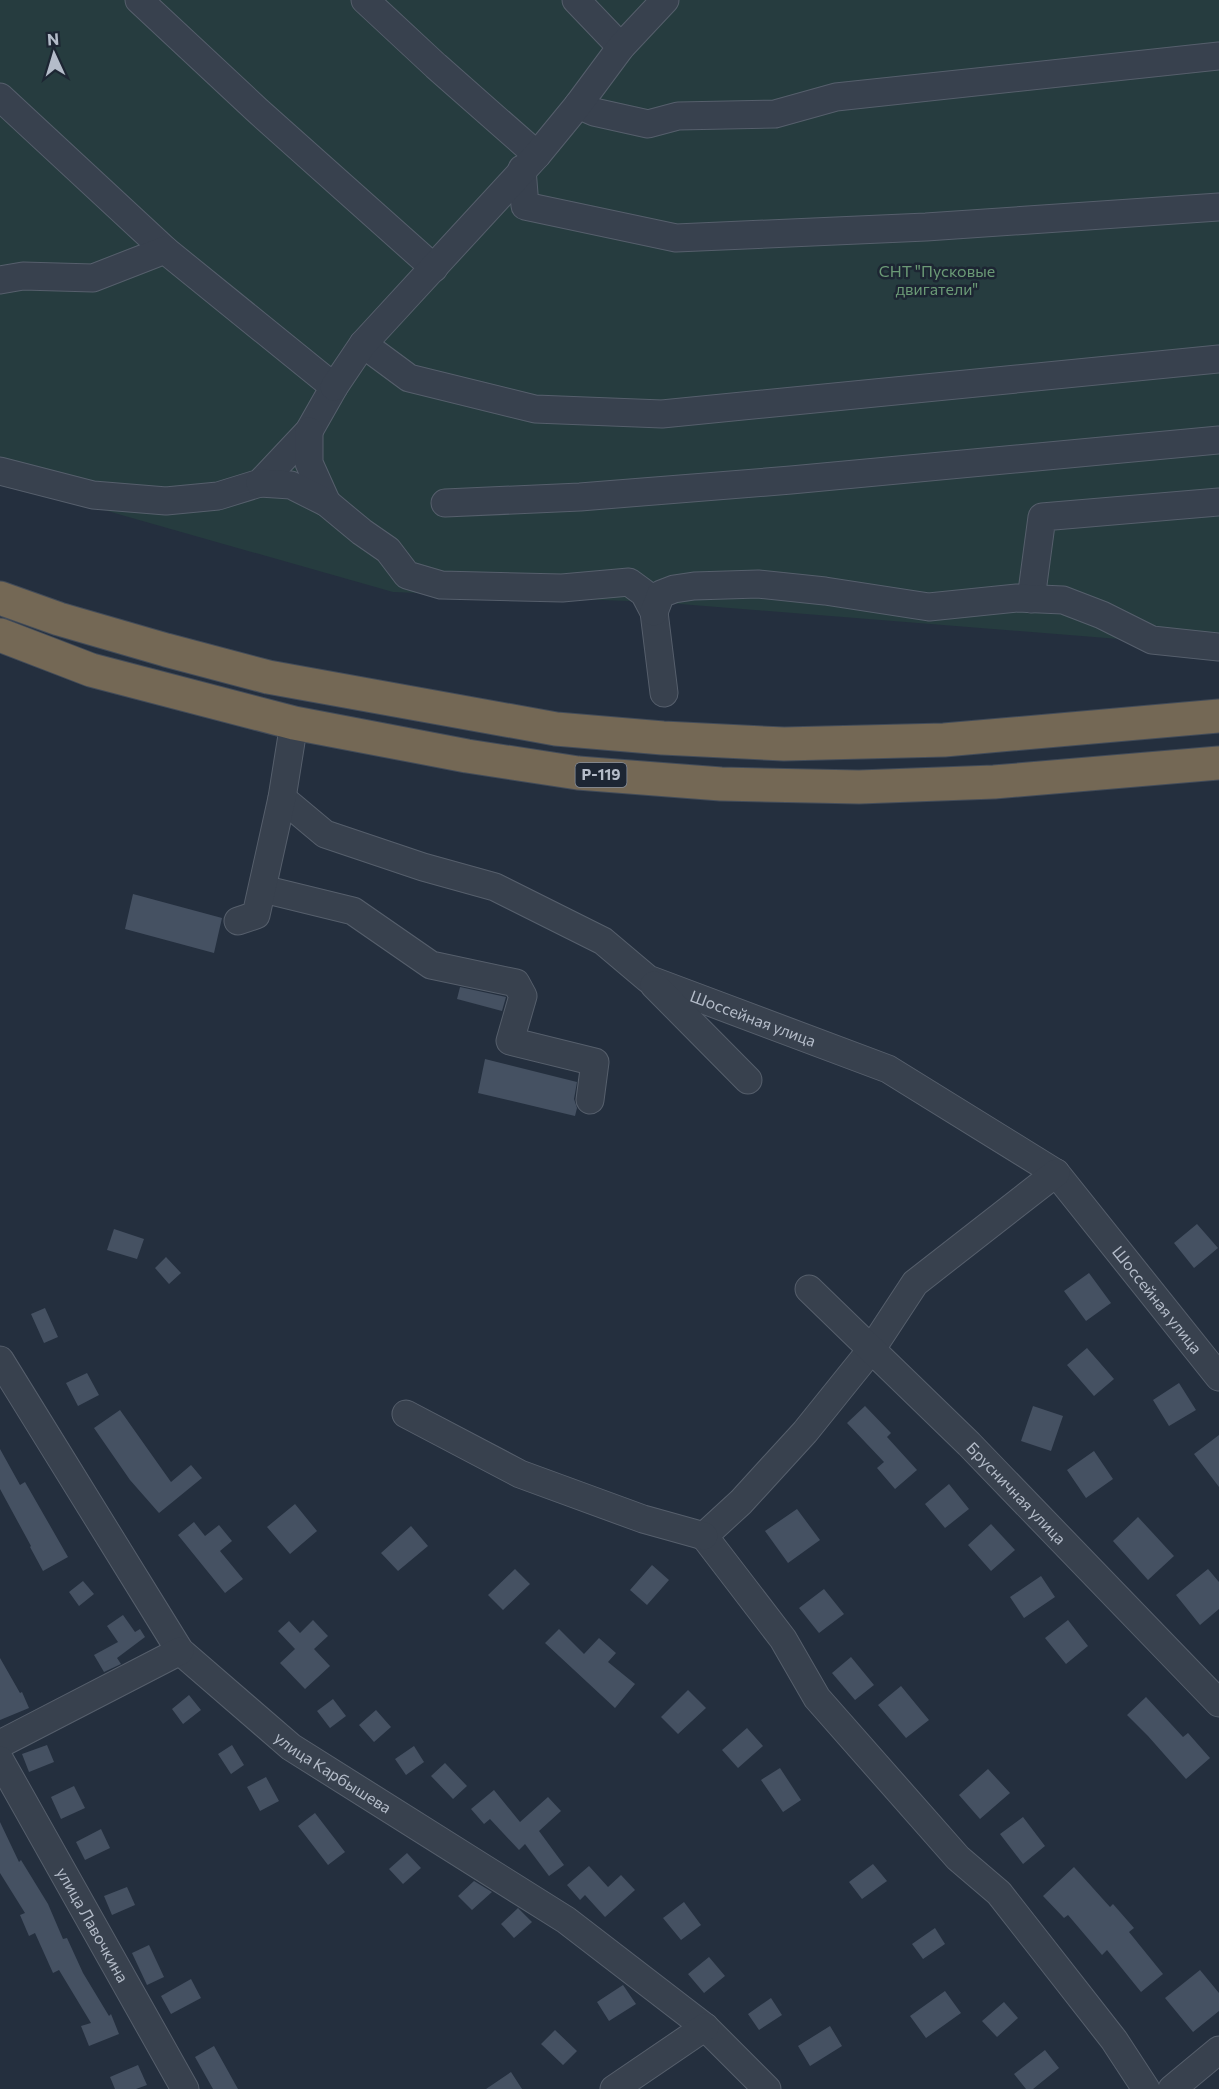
<svg xmlns="http://www.w3.org/2000/svg" width="1219" height="2089" viewBox="0 0 1219 2089" font-family="Commissioner,sans-serif">
	<style>
		.green { fill: #263c3f }
		.building { fill: #455162 }
		.lines { fill: none; stroke-linecap: round; stroke-linejoin: round }
		.minor-casing { stroke: #565f6c; stroke-width: 29 }
		.highway-casing { stroke: #434c59; stroke-width: 35 }
		.minor { stroke: #38414e; stroke-width: 27 }
		.highway { stroke: #746855; stroke-width: 33 }
		.labels { text-anchor: middle; stroke-width: 5; stroke-linejoin: round; paint-order: stroke }
		.shield { fill: #1d2633; stroke: #878f9c; stroke-width: 1.5 }
		.shield-label { font-size: 15px; font-weight: bold; fill: #b4bcc9 }
		.park-label { font-size: 16px; fill: #6b9a76; stroke: #1d2633 }
		.street-label { font-size: 16px; fill: #b4bcc9; stroke: #1d2633 }
	</style>
	<rect width="100%" height="100%" fill="#242f3e"/>
	<path class="green" d="M 0,0 L 1219,0 L 1219,647 L 655,602 L 393,592 L 104,510 L 0,478 Z"/>
	<path class="building" d="M 133,894 L 222,918 L 214,953 L 125,929 Z
		M 460,987 L 506,997 L 502,1011 L 457,999 Z
		M 485,1059 L 577,1082 L 574,1099 L 577,1108 L 575,1116 L 478,1093 Z
		M 1197,1224 L 1218,1248 L 1194,1268 L 1174,1243 Z
		M 114,1229 L 144,1239 L 137,1259 L 107,1250 Z
		M 166,1257 L 181,1273 L 169,1284 L 155,1268 Z
		M 1089,1273 L 1111,1303 L 1086,1321 L 1064,1291 Z
		M 45,1308 L 58,1337 L 44,1343 L 31,1314 Z
		M 1087,1348 L 1114,1379 L 1094,1396 L 1067,1365 Z
		M 87,1373 L 99,1395 L 78,1406 L 66,1383 Z
		M 1179,1383 L 1196,1410 L 1169,1426 L 1153,1400 Z
		M 865,1406 L 891,1433 L 887,1437 L 917,1470 L 895,1489 L 877,1468 L 884,1462 L 847,1423 Z
		M 1033,1406 L 1063,1416 L 1051,1451 L 1021,1441 Z
		M 120,1410 L 171,1482 L 191,1465 L 202,1478 L 159,1513 L 130,1480 L 94,1428 Z
		M 1219,1435 L 1219,1487 L 1194,1454 Z
		M 0,1449 L 20,1485 L 25,1482 L 68,1557 L 43,1571 L 30,1547 L 31,1546 L 0,1489 Z
		M 1094,1451 L 1113,1479 L 1086,1498 L 1067,1470 Z
		M 949,1484 L 969,1509 L 945,1528 L 925,1504 Z
		M 295,1504 L 317,1531 L 290,1554 L 267,1527 Z
		M 797,1509 L 820,1540 L 788,1563 L 765,1531 Z
		M 1138,1517 L 1174,1556 L 1148,1580 L 1113,1541 Z
		M 194,1522 L 205,1536 L 219,1525 L 232,1541 L 220,1551 L 243,1579 L 225,1593 L 178,1535 Z
		M 991,1524 L 1015,1550 L 991,1571 L 968,1545 Z
		M 411,1526 L 428,1546 L 398,1571 L 381,1553 Z
		M 652,1565 L 669,1580 L 647,1605 L 630,1590 Z
		M 515,1569 L 530,1584 L 503,1610 L 488,1595 Z
		M 1208,1569 L 1219,1582 L 1219,1609 L 1200,1625 L 1176,1595 Z
		M 1041,1576 L 1055,1597 L 1024,1618 L 1010,1597 Z
		M 83,1581 L 94,1594 L 79,1606 L 69,1592 Z
		M 824,1589 L 844,1614 L 819,1633 L 799,1608 Z
		M 123,1615 L 135,1632 L 140,1629 L 145,1637 L 117,1658 L 121,1664 L 104,1672 L 94,1655 L 118,1642 L 107,1626 Z
		M 313,1620 L 328,1636 L 314,1649 L 330,1666 L 305,1689 L 280,1663 L 295,1649 L 278,1631 L 289,1621 L 300,1633 Z
		M 1068,1620 L 1088,1646 L 1066,1664 L 1045,1638 Z
		M 559,1629 L 584,1654 L 599,1638 L 616,1653 L 608,1662 L 635,1684 L 615,1708 L 545,1643 Z
		M 851,1657 L 874,1685 L 855,1700 L 832,1673 Z
		M 0,1658 L 20,1693 L 22,1692 L 29,1708 L 0,1720 Z
		M 901,1686 L 929,1720 L 906,1738 L 878,1705 Z
		M 688,1690 L 706,1708 L 678,1734 L 661,1717 Z
		M 189,1695 L 201,1710 L 183,1724 L 172,1709 Z
		M 1146,1697 L 1183,1737 L 1188,1733 L 1210,1758 L 1186,1779 L 1148,1736 L 1127,1715 Z
		M 333,1699 L 346,1716 L 330,1728 L 317,1711 Z
		M 376,1710 L 391,1727 L 374,1742 L 359,1725 Z
		M 747,1728 L 763,1746 L 738,1768 L 722,1750 Z
		M 47,1745 L 54,1762 L 29,1772 L 22,1754 Z
		M 232,1745 L 244,1765 L 231,1774 L 218,1754 Z
		M 414,1746 L 424,1762 L 406,1775 L 395,1759 Z
		M 445,1763 L 467,1786 L 453,1799 L 431,1776 Z
		M 780,1768 L 801,1800 L 783,1812 L 761,1780 Z
		M 988,1769 L 1010,1793 L 980,1819 L 959,1795 Z
		M 266,1777 L 279,1801 L 260,1811 L 247,1787 Z
		M 74,1786 L 85,1808 L 61,1819 L 51,1797 Z
		M 494,1790 L 520,1822 L 548,1797 L 561,1811 L 539,1831 L 564,1865 L 549,1876 L 525,1844 L 519,1850 L 490,1819 L 484,1824 L 471,1809 Z
		M 315,1813 L 345,1852 L 328,1865 L 298,1826 Z
		M 1023,1817 L 1045,1846 L 1023,1864 L 1000,1834 Z
		M 0,1822 L 19,1862 L 21,1860 L 48,1904 L 63,1939 L 67,1938 L 83,1973 L 109,2016 L 111,2014 L 119,2034 L 89,2046 L 81,2026 L 91,2023 L 59,1970 L 53,1973 L 35,1933 L 29,1936 L 20,1915 L 25,1913 L 0,1873 Z
		M 101,1829 L 110,1848 L 85,1860 L 76,1842 Z
		M 407,1853 L 421,1868 L 403,1884 L 389,1869 Z
		M 873,1864 L 887,1881 L 862,1899 L 849,1882 Z
		M 589,1866 L 608,1887 L 621,1875 L 635,1890 L 605,1917 L 585,1895 L 580,1900 L 567,1885 Z
		M 1074,1867 L 1110,1907 L 1113,1904 L 1134,1928 L 1129,1932 L 1163,1974 L 1141,1992 L 1107,1950 L 1102,1955 L 1068,1915 L 1064,1918 L 1043,1896 Z
		M 474,1881 L 492,1892 L 472,1910 L 458,1896 Z
		M 127,1887 L 135,1905 L 112,1915 L 104,1896 Z
		M 684,1902 L 701,1925 L 681,1940 L 663,1918 Z
		M 518,1908 L 532,1922 L 514,1938 L 501,1924 Z
		M 935,1928 L 945,1944 L 923,1959 L 912,1944 Z
		M 149,1945 L 164,1977 L 147,1985 L 132,1953 Z
		M 709,1957 L 725,1976 L 704,1993 L 688,1974 Z
		M 1200,1970 L 1219,1993 L 1219,2011 L 1193,2032 L 1165,1998 Z
		M 191,1979 L 201,1998 L 171,2014 L 161,1996 Z
		M 623,1985 L 636,2004 L 609,2021 L 597,2002 Z
		M 945,1991 L 961,2013 L 926,2038 L 910,2016 Z
		M 771,1998 L 782,2015 L 759,2030 L 748,2014 Z
		M 1004,2002 L 1018,2018 L 997,2037 L 982,2021 Z
		M 830,2026 L 842,2046 L 810,2066 L 798,2046 Z
		M 555,2030 L 577,2051 L 563,2065 L 541,2044 Z
		M 214,2046 L 238,2089 L 213,2089 L 195,2057 Z
		M 1045,2050 L 1059,2068 L 1033,2089 L 1026,2089 L 1014,2074 Z
		M 138,2065 L 147,2085 L 136,2089 L 115,2089 L 110,2077 Z
		M 511,2072 L 522,2089 L 486,2089 Z"/>
	<g class="lines">
		<g class="minor-casing">
			<g id="minor">
				<path d="M 139,0 L 257,110 L 434,268"/>
				<path d="M 365,0 L 436,66 L 537,155"/>
				<path d="M 576,0 L 621,47"/>
				<path d="M 0,97 L 165,250"/>
				<path d="M 578,105 L 594,112 L 648,124 L 678,116 L 775,114 L 836,97 L 1219,56"/>
				<path d="M 522,169 L 525,206 L 676,238 L 926,227 L 1219,207"/>
				<path d="M 0,280 L 23,276 L 93,278 L 165,250 L 334,387 L 309,431 L 260,483 L 218,496 L 166,501 L 93,495 L 0,471"/>
				<path d="M 363,344 L 409,378 L 535,409 L 662,414 L 1219,359"/>
				<path d="M 334,387 L 363,344 L 537,155 L 578,105 L 621,47 L 665,0"/>
				<path d="M 309,431 L 309,463 L 327,503"/>
				<path d="M 260,483 L 291,485 L 327,503 L 362,532 L 388,550 L 407,575 L 441,585 L 562,588 L 629,582 L 644,593 L 654,612 L 664,693"/>
				<path d="M 445,503 L 580,497 L 791,480 L 1219,440"/>
				<path d="M 1031,599 L 1042,517 L 1219,502"/>
				<path d="M 654,612 L 661,594 L 674,589 L 694,586 L 758,584 L 825,591 L 929,607 L 1017,598 L 1063,600 L 1102,615 L 1152,640 L 1219,647"/>
				<path id="s1" d="M 282,798 L 325,834 L 423,867 L 495,887 L 603,941 L 648,979 L 888,1069 L 1056,1173 L 1219,1377"/>
				<path d="M 263,889 L 353,911 L 431,965 L 516,983 L 523,996 L 510,1041 L 595,1062 L 590,1100"/>
				<path d="M 238,921 L 256,915 L 282,798 L 294,723"/>
				<path d="M 654,985 L 748,1080"/>
				<path d="M 1056,1173 L 915,1283 L 871,1350 L 805,1432 L 741,1502 L 704,1536 L 783,1639 L 817,1698 L 958,1858 L 999,1893 L 1114,2040 L 1146,2089"/>
				<path id="s2" d="M 809,1289 L 969,1444 L 1219,1703"/>
				<path id="s3" d="M 0,1360 L 180,1651 L 291,1747 L 566,1920 L 705,2027 L 767,2089"/>
				<path d="M 406,1414 L 520,1474 L 643,1519 L 704,1536"/>
				<path d="M 0,1744 L 180,1651"/>
				<path id="s4" d="M 0,1760 L 185,2089"/>
				<path d="M 614,2089 L 705,2027"/>
				<path d="M 1172,2089 L 1219,2050"/>
			</g>
		</g>
		<g class="highway-casing">
			<path id="highway" d="M 0,598 L 59,619 L 166,650 L 268,677 L 556,729 L 663,738 L 784,744 L 944,740 L 1219,716
				M 0,635 L 91,670 L 294,723 L 467,756 L 578,773 L 721,784 L 859,787 L 994,782 L 1219,763"/>
		</g>
		<use href="#minor" class="minor"/>
		<use href="#highway" class="highway"/>
	</g>
	<g class="labels">
		<rect class="shield" x="575.5" y="763" width="51" height="24" rx="4.5"/>
		<g class="shield-label">
			<text x="601" y="780">Р-119</text>
		</g>
		<g class="park-label">
			<text x="937" y="277">СНТ "Пусковые<tspan x="937" dy="18">двигатели"</tspan></text>
		</g>
		<g class="street-label">
			<text dy="6" stroke="none"><textPath href="#s1" startOffset="526">Шоссейная улица</textPath></text>
			<text dy="6" stroke="none"><textPath href="#s1" startOffset="1030">Шоссейная улица</textPath></text>
			<text dy="6" stroke="none"><textPath href="#s2" startOffset="291">Брусничная улица</textPath></text>
			<text dy="6" stroke="none"><textPath href="#s3" startOffset="538">улица Карбышева</textPath></text>
			<text dy="6" stroke="none"><textPath href="#s4" startOffset="189">улица Лавочкина</textPath></text>
		</g>
	</g>
	<g transform="translate(54 54) rotate(356)" stroke="#1d2633" stroke-width="4.5" paint-order="stroke">
	<path d="M0-4.5L10 22L0 15L-10 22Z" fill="#b4bcc9"/>
	<text y="-9" font-size="16" font-weight="bold" text-anchor="middle" fill="#b4bcc9">N</text>
	</g>
</svg>
